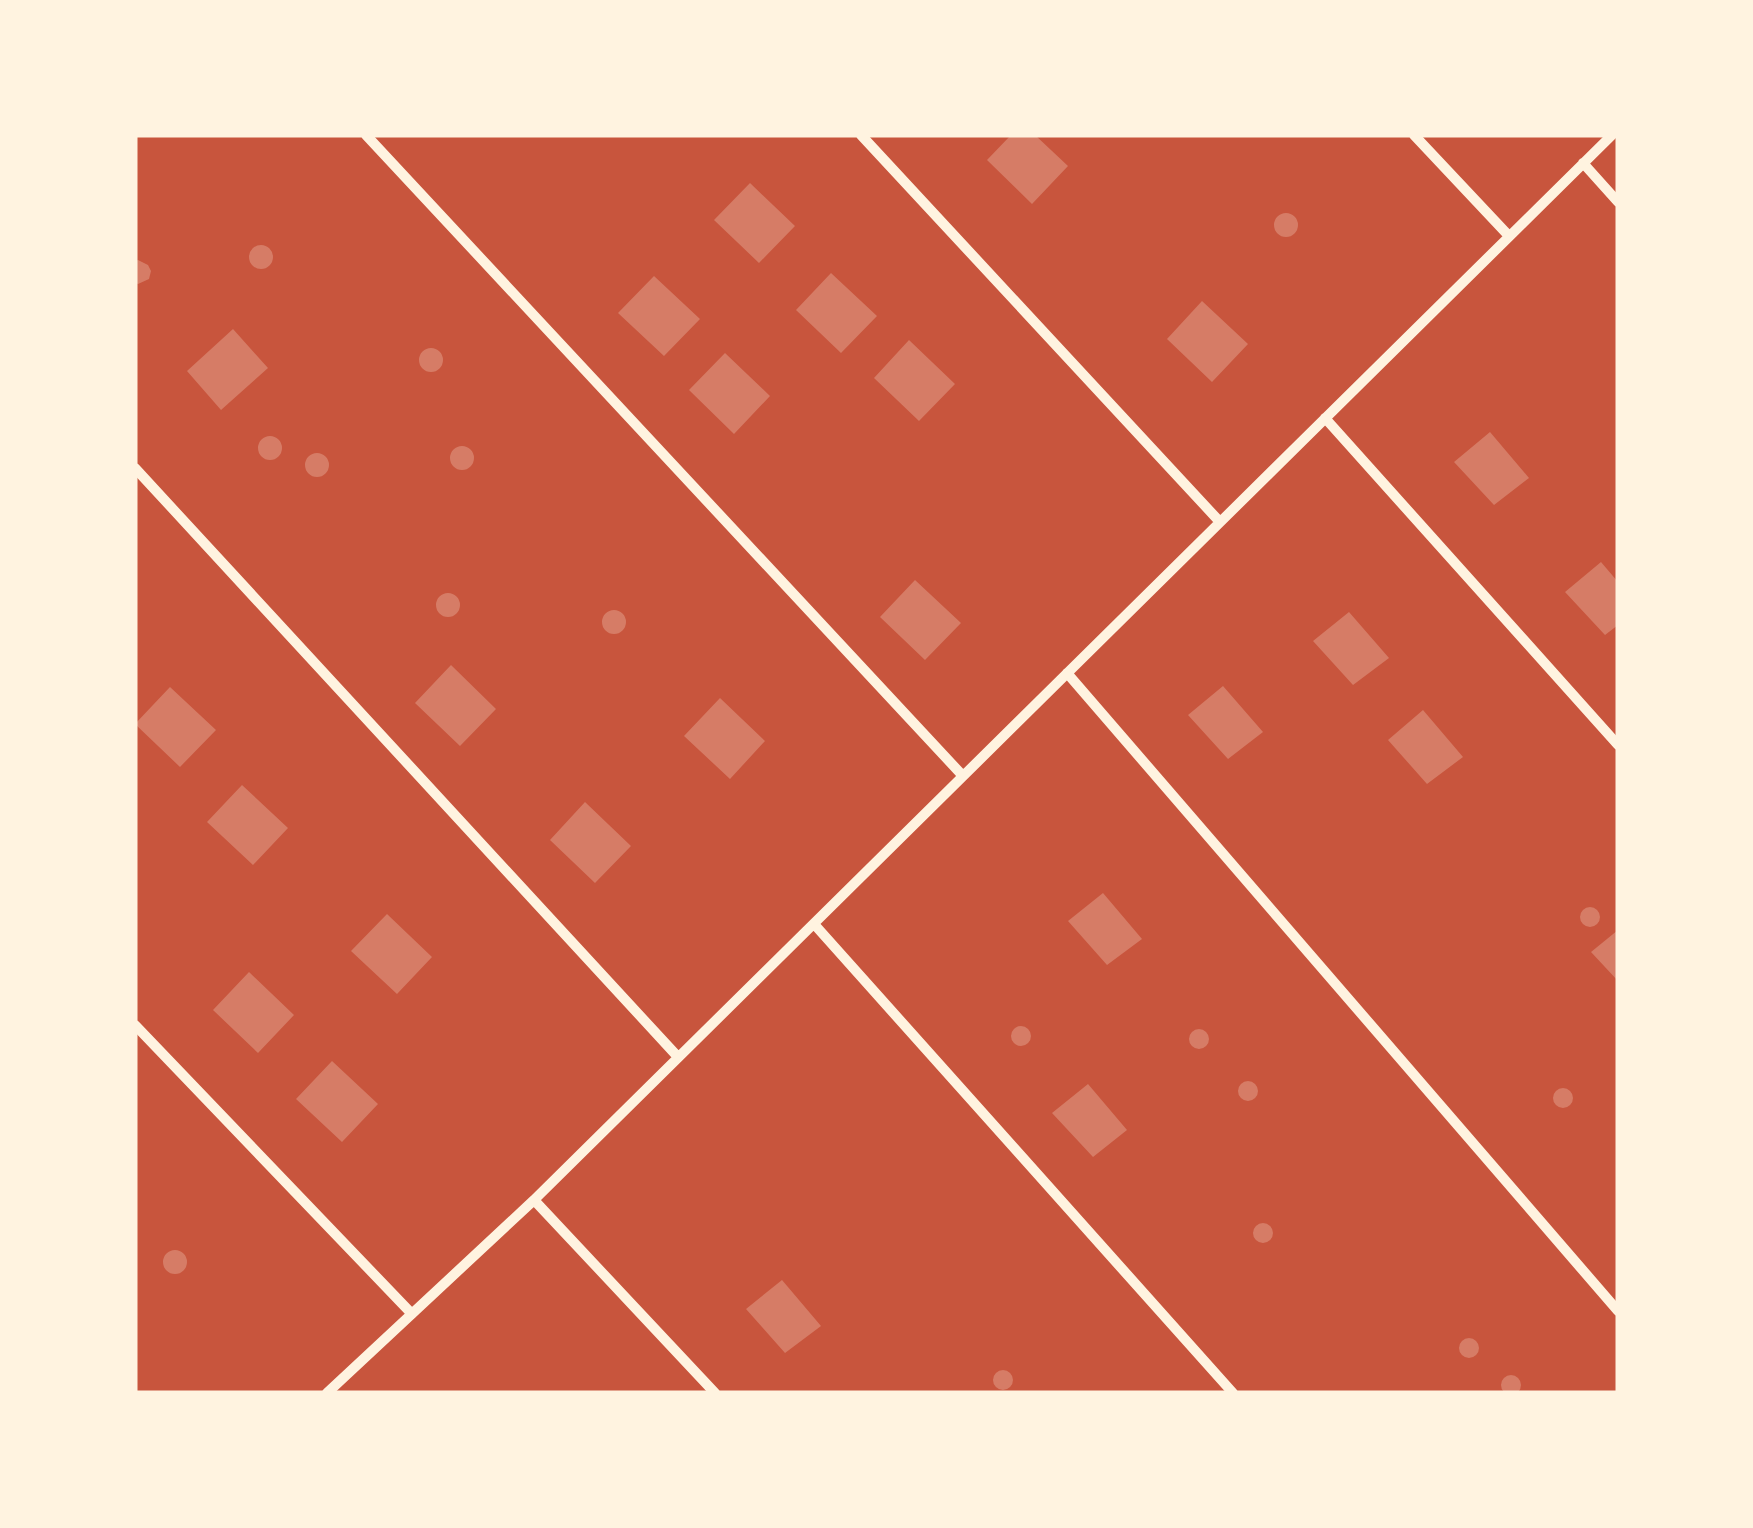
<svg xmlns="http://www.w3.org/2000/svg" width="1753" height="1528" font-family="Overpass,sans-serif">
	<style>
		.building { fill: #d67c66 }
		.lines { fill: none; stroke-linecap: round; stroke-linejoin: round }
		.minor { stroke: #fff3e0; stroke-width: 10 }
	</style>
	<rect width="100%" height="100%" fill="#c8553d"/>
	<path class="building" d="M 1011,135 L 1035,135 L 1068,166 L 1032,204 L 987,160 Z
		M 750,183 L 795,226 L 759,263 L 714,220 Z
		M1274 225a12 12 0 1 1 24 0a12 12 0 1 1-24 0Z
		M249 257a12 12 0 1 1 24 0a12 12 0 1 1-24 0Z
		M 138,260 L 148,265 L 151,271 L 149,279 L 138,284 L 135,283 L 135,261 Z
		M 831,273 L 877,316 L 841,353 L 796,310 Z
		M 654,276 L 700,319 L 664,356 L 618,313 Z
		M 1202,301 L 1248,344 L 1212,382 L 1167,339 Z
		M 233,329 L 268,368 L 221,410 L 187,371 Z
		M 909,340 L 955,384 L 919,421 L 874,378 Z
		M419 360a12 12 0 1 1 24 0a12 12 0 1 1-24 0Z
		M 725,353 L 770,396 L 734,434 L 689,390 Z
		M 1490,432 L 1529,478 L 1494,505 L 1454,462 Z
		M258 448a12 12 0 1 1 24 0a12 12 0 1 1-24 0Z
		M450 458a12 12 0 1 1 24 0a12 12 0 1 1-24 0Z
		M305 465a12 12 0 1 1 24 0a12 12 0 1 1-24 0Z
		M 1601,562 L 1618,582 L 1618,625 L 1605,635 L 1565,592 Z
		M 915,580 L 961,623 L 925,660 L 880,617 Z
		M436 605a12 12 0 1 1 24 0a12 12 0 1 1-24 0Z
		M602 622a12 12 0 1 1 24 0a12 12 0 1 1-24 0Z
		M 1349,612 L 1389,658 L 1353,685 L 1313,641 Z
		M 451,665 L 496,709 L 460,746 L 415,703 Z
		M 1223,686 L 1263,732 L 1228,759 L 1188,715 Z
		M 170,687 L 216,730 L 180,767 L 135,724 Z
		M 720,698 L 765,741 L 730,779 L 684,736 Z
		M 1423,710 L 1463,757 L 1427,784 L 1388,740 Z
		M 242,785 L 288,828 L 253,865 L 207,822 Z
		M 585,802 L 631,846 L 595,883 L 550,840 Z
		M 1103,893 L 1142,939 L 1107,965 L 1068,921 Z
		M1580 917a10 10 0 1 1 20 0a10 10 0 1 1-20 0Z
		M 387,914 L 432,957 L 397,994 L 351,951 Z
		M 1618,930 L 1618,981 L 1591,952 Z
		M 249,972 L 294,1015 L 258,1053 L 213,1010 Z
		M1011 1036a10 10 0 1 1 20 0a10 10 0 1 1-20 0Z
		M1189 1039a10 10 0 1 1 20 0a10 10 0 1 1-20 0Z
		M 332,1061 L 378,1104 L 342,1142 L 296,1099 Z
		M1238 1091a10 10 0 1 1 20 0a10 10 0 1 1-20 0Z
		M 1088,1084 L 1127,1130 L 1093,1157 L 1052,1113 Z
		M1553 1098a10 10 0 1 1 20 0a10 10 0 1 1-20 0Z
		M1253 1233a10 10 0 1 1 20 0a10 10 0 1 1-20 0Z
		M163 1262a12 12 0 1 1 24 0a12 12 0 1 1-24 0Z
		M 782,1280 L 821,1326 L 785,1353 L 746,1309 Z
		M1459 1348a10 10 0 1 1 20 0a10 10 0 1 1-20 0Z
		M993 1380a10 10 0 1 1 20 0a10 10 0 1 1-20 0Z
		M1501 1385a10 10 0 1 1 20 0a10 10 0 1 1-20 0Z"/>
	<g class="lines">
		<path class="minor" d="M 366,135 L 963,776
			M 861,135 L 1220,522
			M 1414,135 L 1509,236
			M 1583,163 L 1618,202
			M 1325,418 L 1618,745
			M 135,468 L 678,1057
			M 1067,673 L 1618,1311
			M 814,924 L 1233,1393
			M 135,1025 L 412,1314
			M 534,1200 L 715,1393
			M 327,1393 L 534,1200 L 1612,135"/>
	</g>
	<rect width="1753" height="1528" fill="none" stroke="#fff3e0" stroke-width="275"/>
</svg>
